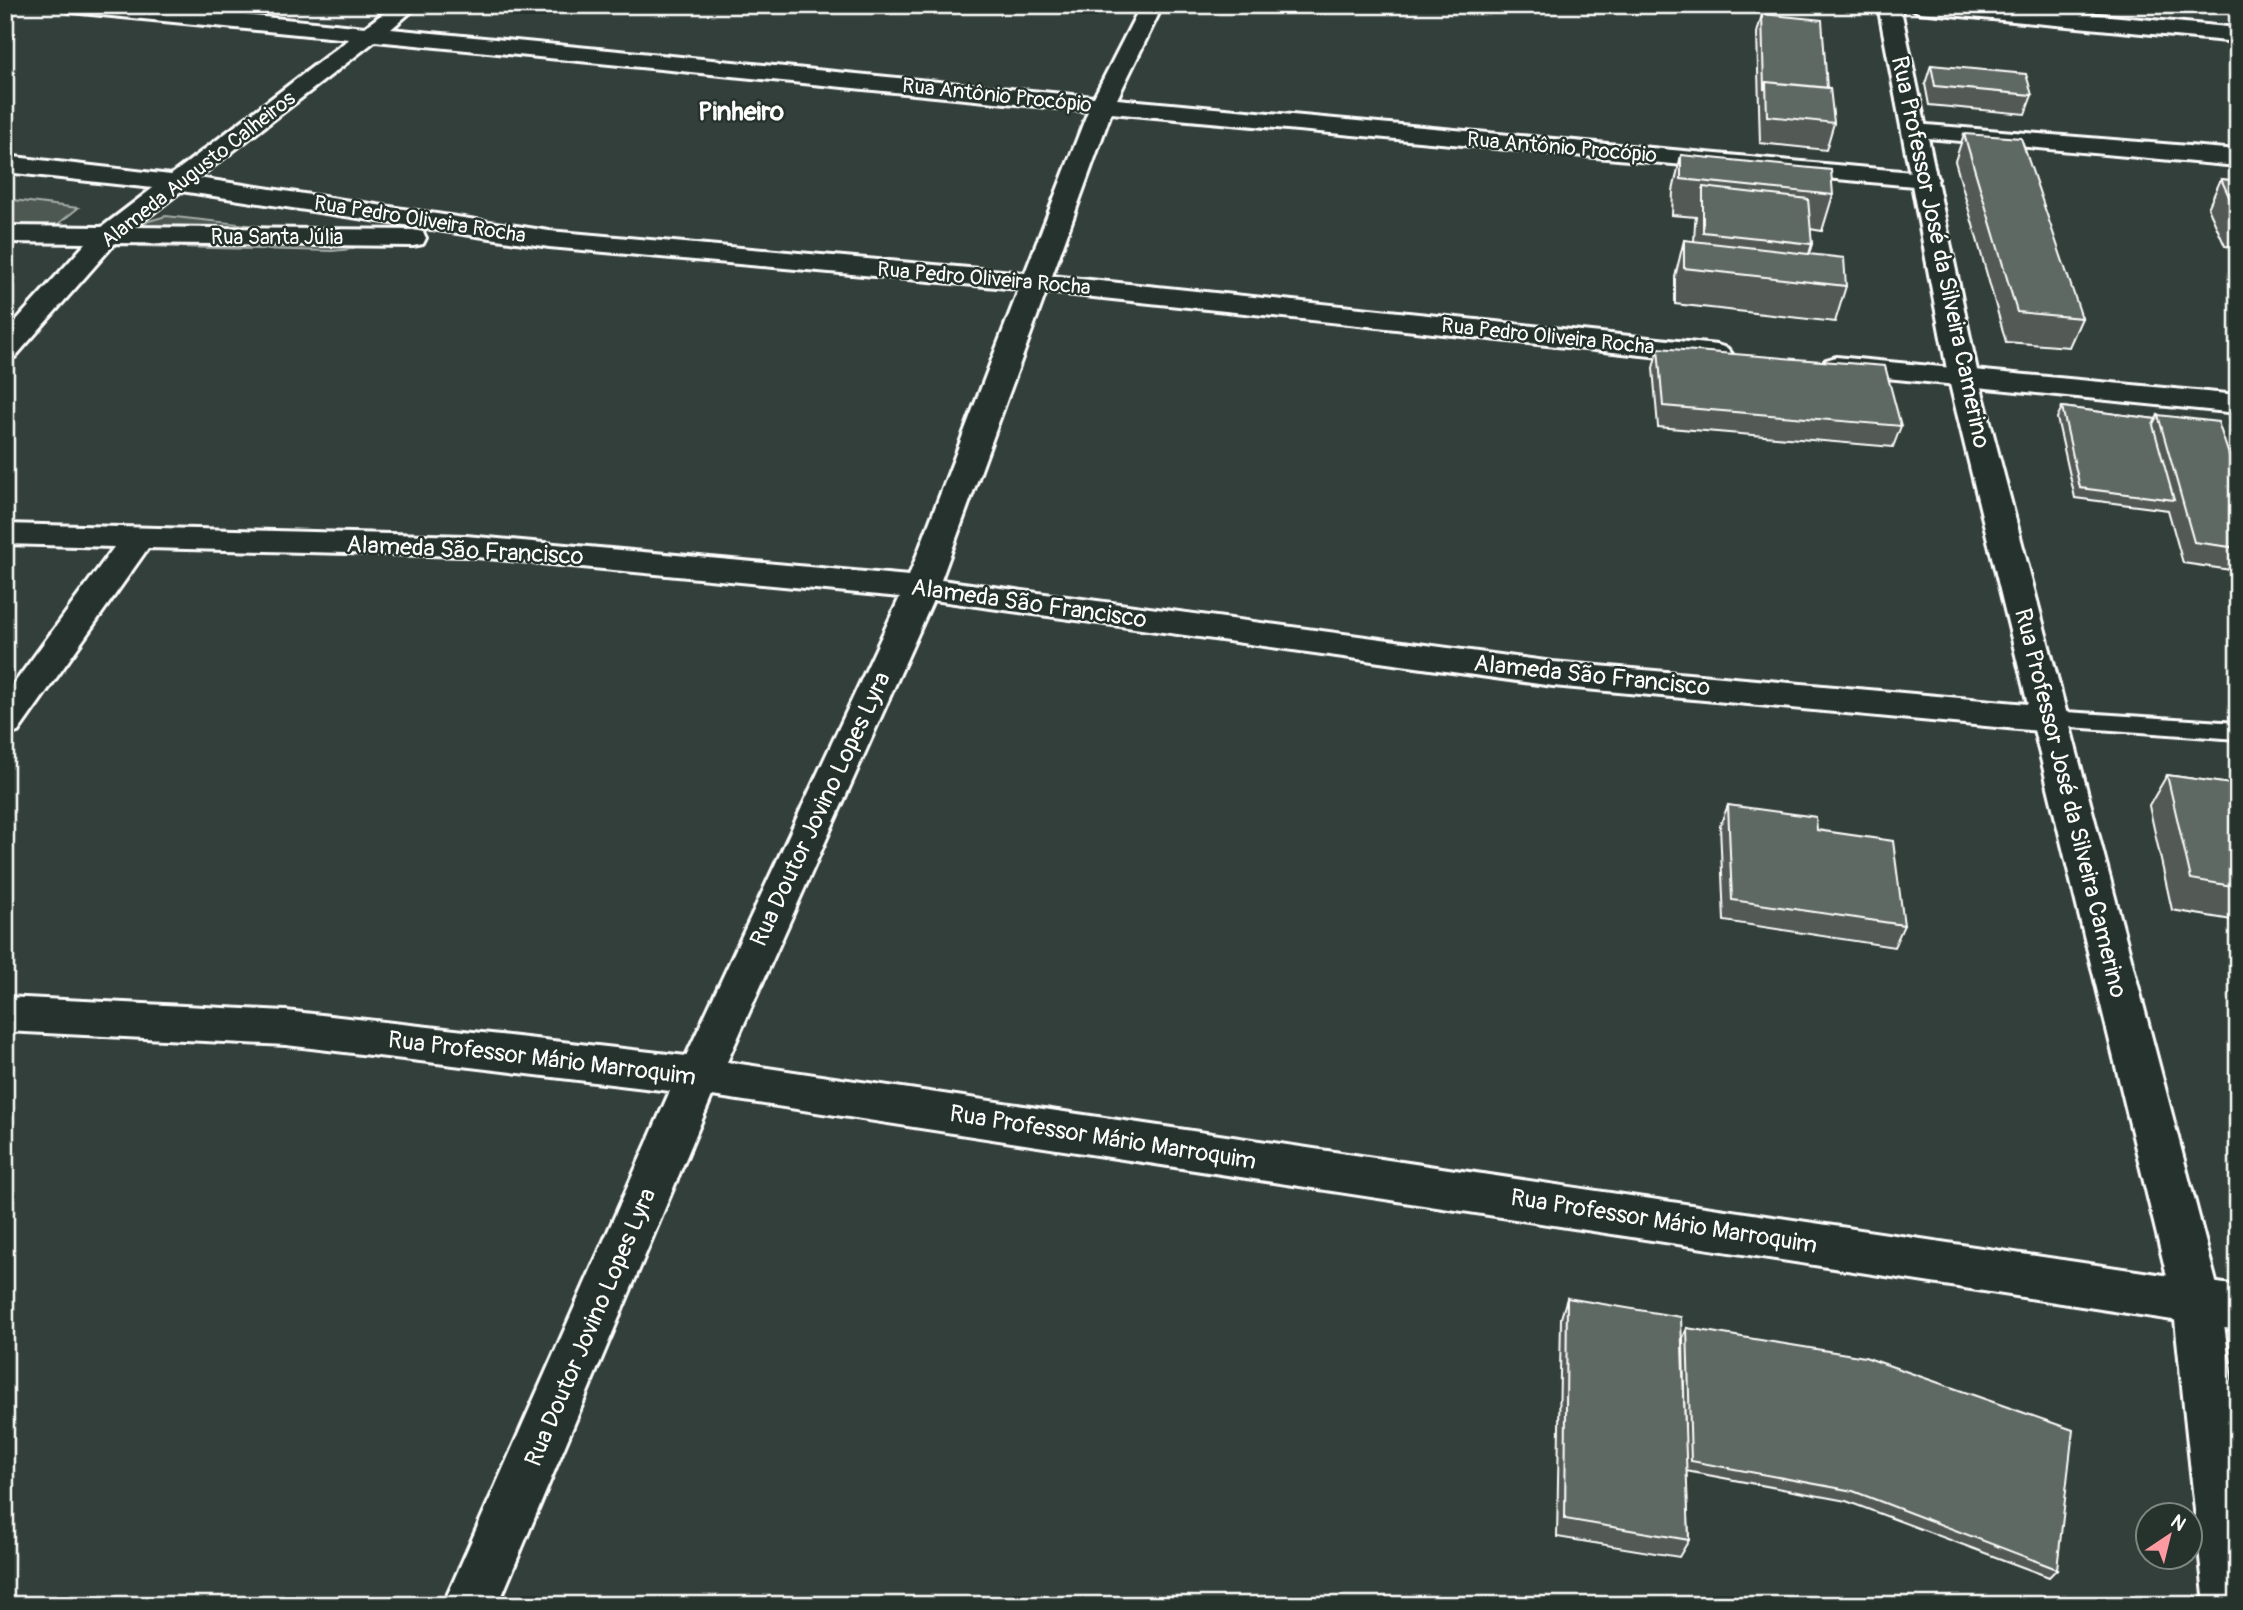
<svg xmlns="http://www.w3.org/2000/svg" width="2243" height="1610" font-family="Pangolin,sans-serif">
	<style>
		.green { fill: #4d5853; stroke: #a6aca9; stroke-width: 2 }
		.lines { fill: none; stroke-linecap: round; stroke-linejoin: round }
		.service-casing { stroke: #fff; stroke-width: 6 }
		.minor-casing { stroke: #fff; stroke-width: 6 }
		.tertiary-casing { stroke: #fff; stroke-width: 6 }
		.service { fill: #26332d; fill-rule: evenodd }
		.minor { fill: #26332d; fill-rule: evenodd }
		.tertiary { fill: #26332d; fill-rule: evenodd }
		.wall { fill: #525a56; stroke: #fff; stroke-width: 2 }
		.building { fill: #5f6964; stroke: #fff; stroke-width: 2 }
		.labels { text-anchor: middle; stroke-width: 5; stroke-linejoin: round; paint-order: stroke }
		.far-street-label { font-size: 21px; fill: #fff; stroke: #26332d }
		.street-label { font-size: 24px; fill: #fff; stroke: #26332d }
		.far-district-label { font-size: 26px; font-weight: bold; fill: #fff; stroke: #26332d }
	</style>
	<rect width="100%" height="100%" fill="#333f3a"/>
	<filter id="ink" filterUnits="userSpaceOnUse"><feTurbulence type="fractalNoise" baseFrequency=".0143" numOctaves="2"/><feDisplacementMap in="SourceGraphic" scale="14" xChannelSelector="R" yChannelSelector="G"/><feConvolveMatrix kernelMatrix="1 2 1 2 8 2 1 2 1" color-interpolation-filters="sRGB"/></filter>
	<g filter="url(#ink)">
		<path class="green" d="M 5,199 L 78,208 L 36,242 L 5,241 Z
			M 166,216 L 357,237 L 363,242 L 352,249 L 332,251 L 139,246 L 133,239 L 136,229 L 149,221 Z"/>
		<g class="lines">
			<defs>
				<path id="service" d="M 2050,711 L 2238,723 L 2238,739 L 2042,725 L 2038,719 L 2042,713 Z"/>
				<path id="minor" d="M 59,5 L 142,5 L 365,27 L 394,5 L 419,5 L 391,29 L 1094,97 L 1141,5 L 1163,5 L 1117,99 L 1934,174 L 1938,179 L 1934,184 L 1925,187 L 1111,113 L 1052,276 L 1717,345 L 1727,348 L 1732,354 L 1727,360 L 1717,363 L 1046,292 L 941,580 L 1553,662 L 2050,706 L 2063,710 L 2068,719 L 2063,728 L 2050,732 L 1553,686 L 933,600 L 727,1062 L 2238,1286 L 2238,1330 L 712,1096 L 498,1605 L 443,1605 L 670,1091 L 286,1045 L 5,1031 L 5,997 L 286,1011 L 686,1056 L 900,597 L 466,556 L 148,548 L 18,732 L 5,736 L 5,696 L 114,547 L 5,544 L 5,524 L 466,536 L 909,576 L 1019,289 L 549,247 L 181,191 L 135,227 L 413,230 L 423,232 L 426,238 L 423,244 L 413,246 L 115,243 L 15,357 L 5,360 L 5,333 L 86,243 L 5,242 L 5,226 L 102,227 L 153,188 L 5,172 L 5,156 L 171,175 L 349,39 L 70,12 ZM 375,41 L 1088,111 L 1025,273 L 549,231 L 198,178 Z
					M 1907,5 L 1992,5 L 2238,28 L 2238,42 L 1918,12 Z
					M 1914,124 L 2238,150 L 2238,166 L 1905,136 L 1902,131 L 1905,126 Z
					M 1836,357 L 2238,395 L 2238,413 L 1826,372 L 1821,366 L 1826,360 Z"/>
				<path id="tertiary" d="M 1878,5 L 1900,5 L 1979,380 L 2221,1301 L 2238,1432 L 2238,1605 L 2205,1605 L 2173,1301 L 1949,380 Z"/>
			</defs>
			<use href="#service" class="service-casing"/>
			<use href="#minor" class="minor-casing"/>
			<use href="#tertiary" class="tertiary-casing"/>
			<use href="#service" class="service"/>
			<use href="#minor" class="minor"/>
			<use href="#tertiary" class="tertiary"/>
		</g>
		<path class="wall" d="M 1762,14 L 1827,88 L 1834,123 L 1826,150 L 1760,143 L 1757,33 Z
			M 1931,65 L 2032,95 L 2025,114 L 1929,105 L 1925,84 Z
			M 1964,134 L 2082,318 L 2069,347 L 2006,342 L 1955,161 Z
			M 1681,155 L 1833,195 L 1822,231 L 1810,229 L 1812,244 L 1809,254 L 1846,286 L 1835,322 L 1675,304 L 1675,277 L 1684,240 L 1694,242 L 1695,223 L 1696,217 L 1672,215 L 1673,191 Z
			M 2221,179 L 2238,181 L 2238,247 L 2225,246 L 2208,208 Z
			M 1658,348 L 1901,426 L 1893,447 L 1658,427 L 1653,368 Z
			M 2062,407 L 2156,419 L 2158,415 L 2238,482 L 2238,571 L 2183,563 L 2168,510 L 2075,498 L 2057,418 Z
			M 2167,775 L 2238,785 L 2238,921 L 2172,910 L 2149,806 Z
			M 1728,805 L 1817,830 L 1904,925 L 1894,947 L 1724,921 L 1720,826 Z
			M 1567,1298 L 1685,1439 L 1683,1338 L 1687,1328 L 2057,1569 L 2049,1577 L 1846,1501 L 1686,1471 L 1689,1540 L 1679,1557 L 1557,1537 L 1561,1318 Z"/>
		<path class="building" d="M 1762,14 L 1822,20 L 1827,88 L 1766,82 L 1764,90 Z
			M 1931,65 L 2026,74 L 2032,95 L 1935,86 Z
			M 1766,82 L 1830,88 L 1834,123 L 1767,116 Z
			M 1964,134 L 2021,138 L 2082,318 L 2017,312 Z
			M 1681,155 L 1831,170 L 1833,195 L 1681,179 Z
			M 2221,179 L 2238,181 L 2238,216 Z
			M 1703,187 L 1808,199 L 1812,244 L 1703,232 Z
			M 1684,240 L 1844,258 L 1846,286 L 1684,268 Z
			M 1658,348 L 1885,366 L 1901,426 L 1663,406 Z
			M 2062,407 L 2156,419 L 2153,425 L 2174,500 L 2080,488 Z
			M 2158,415 L 2218,422 L 2238,482 L 2238,548 L 2194,542 Z
			M 2167,775 L 2238,785 L 2238,887 L 2191,879 Z
			M 1728,805 L 1816,817 L 1817,830 L 1893,841 L 1904,925 L 1732,900 Z
			M 1567,1298 L 1681,1317 L 1689,1540 L 1565,1519 Z
			M 1687,1328 L 1865,1357 L 2073,1430 L 2057,1569 L 1853,1491 L 1691,1461 Z"/>
	</g>
	<g class="labels">
		<g class="far-street-label">
			<text transform="translate(997 95) rotate(6)" y="7">Rua Antônio Procópio</text>
			<text transform="translate(1562 147) rotate(5)" y="7">Rua Antônio Procópio</text>
			<text transform="translate(198 169) rotate(-38)" y="7">Alameda Augusto Calheiros</text>
			<text transform="translate(420 219) rotate(9)" y="7">Rua Pedro Oliveira Rocha</text>
			<text x="277" y="244">Rua Santa Júlia</text>
			<text transform="translate(984 278) rotate(5)" y="7">Rua Pedro Oliveira Rocha</text>
			<text transform="translate(1548 336) rotate(6)" y="7">Rua Pedro Oliveira Rocha</text>
		</g>
		<g class="street-label">
			<text transform="translate(1941 252) rotate(78)" y="8">Rua Professor José da Silveira Camerino</text>
			<text transform="translate(465 550) rotate(3)" y="8">Alameda São Francisco</text>
			<text transform="translate(1029 603) rotate(8)" y="8">Alameda São Francisco</text>
			<text transform="translate(1592 675) rotate(6)" y="8">Alameda São Francisco</text>
			<text transform="translate(2071 803) rotate(76)" y="8">Rua Professor José da Silveira Camerino</text>
			<text transform="translate(820 809) rotate(-65)" y="8">Rua Doutor Jovino Lopes Lyra</text>
			<text transform="translate(542 1058) rotate(7)" y="8">Rua Professor Mário Marroquim</text>
			<text transform="translate(1103 1137) rotate(9)" y="8">Rua Professor Mário Marroquim</text>
			<text transform="translate(1664 1221) rotate(9)" y="8">Rua Professor Mário Marroquim</text>
			<text transform="translate(590 1327) rotate(-67)" y="8">Rua Doutor Jovino Lopes Lyra</text>
		</g>
		<g class="far-district-label">
			<text x="741" y="120">Pinheiro</text>
		</g>
	</g>
	<rect width="2243" height="1610" fill="none" stroke="#26332d" stroke-width="28"/>
	<rect x="14" y="14" width="2215" height="1582" fill="none" stroke="#fff" stroke-width="2.5" filter="url(#ink)"/>
	<g transform="translate(2169 1536) rotate(35)"><circle r="33" fill="#26332d" stroke="#7d8581" stroke-width="2"/>
	<path d="M0-5L12 26L0 18L-12 26Z" fill="#ff9aa2"/>
	<text y="-10" font-size="19" font-weight="bold" text-anchor="middle" fill="#ffffff">N</text>
	</g>
</svg>
